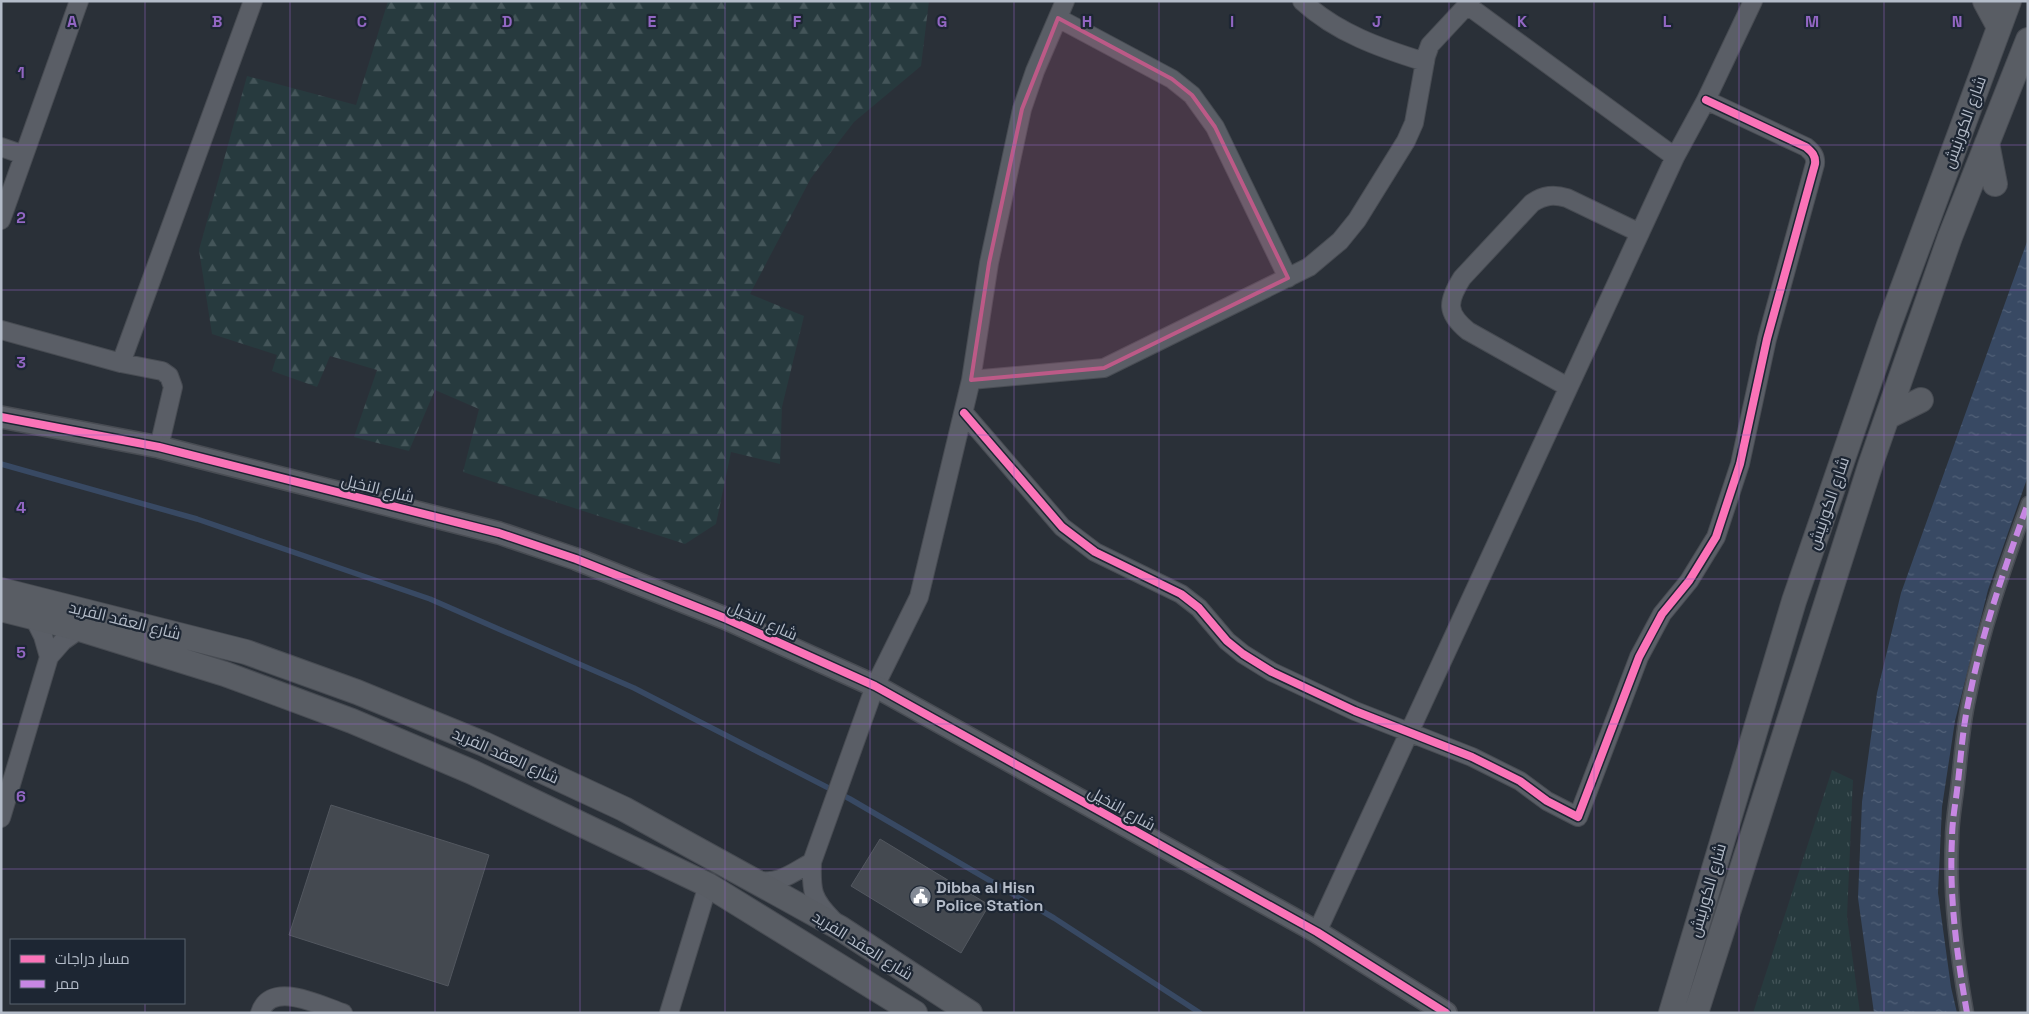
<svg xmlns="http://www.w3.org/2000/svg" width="2029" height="1014" font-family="'Space Grotesk',Cairo,sans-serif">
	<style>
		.grass { fill: url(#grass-tufts) }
		.forest { fill: url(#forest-firs) }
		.water { fill: url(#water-ripples) }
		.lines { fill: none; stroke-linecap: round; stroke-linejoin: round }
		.stream { stroke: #384963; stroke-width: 5.5 }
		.building { fill: #444950; stroke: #52575f }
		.pedestrian-casing { stroke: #484c53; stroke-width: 15 }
		.minor-casing { stroke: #484c53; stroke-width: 20 }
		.tertiary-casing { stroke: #484c53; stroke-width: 24 }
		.secondary-casing { stroke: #484c53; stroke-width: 26 }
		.pedestrian { stroke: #5a5e66; stroke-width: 12 }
		.minor { stroke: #5a5e66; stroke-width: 18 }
		.tertiary { stroke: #5a5e66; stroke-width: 21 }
		.secondary { stroke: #595d64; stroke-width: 24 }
		.quiet { stroke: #c787e3; stroke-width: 6; stroke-dasharray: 12 6; stroke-linecap: butt }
		.cycleway-casing { stroke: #1d2633; stroke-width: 11 }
		.cycleway { stroke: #fb73b8; stroke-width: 8 }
		.marked { fill: #bc5a87; fill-opacity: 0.2; stroke: #bc5a87; stroke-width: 4; stroke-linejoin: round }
		.grid { fill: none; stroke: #9266c3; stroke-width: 1; stroke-opacity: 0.55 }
		.labels { text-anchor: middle; stroke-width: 4.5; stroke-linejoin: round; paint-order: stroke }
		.street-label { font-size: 16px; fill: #b4bcc9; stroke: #1d2633 }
		.poi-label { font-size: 16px; font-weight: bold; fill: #b4bcc9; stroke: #1d2633; text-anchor: start }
		.grid-label { font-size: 16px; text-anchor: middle; font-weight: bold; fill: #9266c3; stroke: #1d2633; stroke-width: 4.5; stroke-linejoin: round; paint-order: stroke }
	</style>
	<defs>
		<pattern id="grass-tufts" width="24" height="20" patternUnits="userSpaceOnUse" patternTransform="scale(1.25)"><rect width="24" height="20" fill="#273a3e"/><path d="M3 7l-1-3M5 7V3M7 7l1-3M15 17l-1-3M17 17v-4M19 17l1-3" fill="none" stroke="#445559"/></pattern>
		<pattern id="forest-firs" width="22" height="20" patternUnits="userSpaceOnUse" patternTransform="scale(1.25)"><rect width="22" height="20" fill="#273a3e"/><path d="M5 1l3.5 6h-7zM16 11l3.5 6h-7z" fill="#445559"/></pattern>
		<pattern id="water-ripples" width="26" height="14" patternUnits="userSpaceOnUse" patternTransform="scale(1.25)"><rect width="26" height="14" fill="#384963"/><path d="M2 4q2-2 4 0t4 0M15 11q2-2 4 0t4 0" fill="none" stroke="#526178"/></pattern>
	</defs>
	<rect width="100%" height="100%" fill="#2a3038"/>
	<path class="grass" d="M 1832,770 L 1853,780 L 1847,917 L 1860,1013 L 1753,1013 Z"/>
	<path class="forest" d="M 388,1 L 929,1 L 921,66 L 854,122 L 811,178 L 750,294 L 804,316 L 782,407 L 780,464 L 731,452 L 716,524 L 685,544 L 463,472 L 479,409 L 435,390 L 409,451 L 354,437 L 377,370 L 330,356 L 317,387 L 272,371 L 277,355 L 212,334 L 199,250 L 247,76 L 356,105 Z"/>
	<path class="water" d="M 2028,239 L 2028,476 L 1988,590 L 1955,721 L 1942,807 L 1938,893 L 1951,987 L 1957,1013 L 1874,1013 L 1858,898 L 1862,802 L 1877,693 L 1901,593 Z"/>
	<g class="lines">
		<path class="stream" d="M 1,464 L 197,519 L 430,599 L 634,688 L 850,799 L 1054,918 L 1200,1013"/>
	</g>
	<path class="building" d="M 331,805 L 489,855 L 448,986 L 289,935 Z
		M 880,839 L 989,905 L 961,953 L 851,886 Z"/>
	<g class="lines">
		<defs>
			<path id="pedestrian" d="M 1967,1013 C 1957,956 1949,897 1952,839 C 1952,820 1956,801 1958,782 C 1961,755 1963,726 1969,699 C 1982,632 2005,567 2028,503"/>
			<path id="minor" d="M 1302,1 C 1337,33 1380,48 1425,62
				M 1467,5 L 1675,157
				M 1058,18 L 1172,79 L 1192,95 L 1215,127 L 1288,278
				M 1,147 L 24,155
				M 1,220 L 79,1
				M 1,330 L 121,363 L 162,371 L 169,376 L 173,387 L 159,447
				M 121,363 L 253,1
				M 971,380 L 1104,368 L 1309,267 L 1340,241 L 1357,220 L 1406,141 L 1414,123 L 1426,56 L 1430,45 L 1471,1
				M 1568,387 L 1468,331 C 1446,313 1447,302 1462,278 L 1532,203 C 1544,195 1554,194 1567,198 L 1640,233
				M 964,413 L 1062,527 L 1095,552 L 1181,594 L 1199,608 L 1227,641 L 1243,654 L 1272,672 L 1355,711 L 1472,757 L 1520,781 L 1547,801 L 1578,817 L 1639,657 L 1662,614 L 1689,581 L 1716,537 L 1740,464 L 1767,339 L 1815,164 C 1816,156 1812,152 1806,147 L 1706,100
				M 33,616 L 43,636 L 49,657
				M 1,818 L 49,657 L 63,641 L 80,629
				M 755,879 C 776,887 794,872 812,862
				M 833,920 C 812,899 811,891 812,862 L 875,686 L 919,597 L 971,380 L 989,263 L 1022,109 L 1035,71 L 1065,1
				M 1317,932 L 1675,157 L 1706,100 L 1753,1
				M 260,1013 C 271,979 321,1006 343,1013
				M 669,1013 L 708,885"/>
			<path id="tertiary" d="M 1,417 L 159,447 L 499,533 L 576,559 L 727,619 L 875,686 L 1317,932 L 1446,1013"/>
			<path id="secondary" d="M 1985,1 L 1999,27
				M 1987,143 L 1995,184
				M 1887,417 L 1921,400
				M 1,590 L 246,652 L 357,692 L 484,744 L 624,809 L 840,928 L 970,1013
				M 1,609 L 80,629 L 225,674 L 352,721 L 472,772 L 708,885 L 915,1013
				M 1671,1013 L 1794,601 L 1889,325 L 2009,1
				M 1696,1013 L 1871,463 L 1950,237 L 2028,40"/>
		</defs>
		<use href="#pedestrian" class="pedestrian-casing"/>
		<use href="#minor" class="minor-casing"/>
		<use href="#tertiary" class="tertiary-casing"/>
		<use href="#secondary" class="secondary-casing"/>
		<use href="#pedestrian" class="pedestrian"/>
		<use href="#minor" class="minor"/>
		<use href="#tertiary" class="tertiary"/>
		<use href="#secondary" class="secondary"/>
		<path class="quiet" d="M 1967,1013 C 1957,956 1949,897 1952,839 C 1952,820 1956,801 1958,782 C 1961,755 1963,726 1969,699 C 1982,632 2005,567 2028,503"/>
		<defs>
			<path id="cycleway" d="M 964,413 L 1062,527 L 1095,552 L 1181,594 L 1199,608 L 1227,641 L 1243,654 L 1272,672 L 1355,711 L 1472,757 L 1520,781 L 1547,801 L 1578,817 L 1639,657 L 1662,614 L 1689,581 L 1716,537 L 1740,464 L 1767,339 L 1815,164 C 1816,156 1812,152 1806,147 L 1706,100
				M 1,417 L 159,447 L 499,533 L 576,559 L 727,619 L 875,686 L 1317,932 L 1446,1013"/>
		</defs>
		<use href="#cycleway" class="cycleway-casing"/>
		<use href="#cycleway" class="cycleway"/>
	</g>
	<path class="marked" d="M 1058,18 L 1172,79 L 1192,95 L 1215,127 L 1288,278 L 1104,368 L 971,380 L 989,263 L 1022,109 Z"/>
	<path class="grid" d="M 145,1 L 145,940M 290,1 L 290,1013M 435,1 L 435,1013M 580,1 L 580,1013M 725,1 L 725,1013M 870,1 L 870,1013M 1014,1 L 1014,1013M 1159,1 L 1159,1013M 1304,1 L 1304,1013M 1449,1 L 1449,1013M 1594,1 L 1594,1013M 1739,1 L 1739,1013M 1884,1 L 1884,1013M 1,145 L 2028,145M 1,290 L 2028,290M 1,435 L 2028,435M 1,579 L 2028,579M 1,724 L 2028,724M 1,869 L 2028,869M 145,1003 L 145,1013"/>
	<defs>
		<symbol id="civic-disc" viewBox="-11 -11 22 22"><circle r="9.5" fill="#848b96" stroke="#1d2633"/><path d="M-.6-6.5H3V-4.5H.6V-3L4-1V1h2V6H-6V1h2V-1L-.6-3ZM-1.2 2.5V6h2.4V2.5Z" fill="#fff"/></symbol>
	</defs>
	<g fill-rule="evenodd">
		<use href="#civic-disc" x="908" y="884" width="25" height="25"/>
	</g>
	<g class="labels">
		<g class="street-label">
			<text transform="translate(1964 122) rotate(-70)" y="6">شارع الكورنيش</text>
			<text transform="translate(378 488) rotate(14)" y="6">شارع النخيل</text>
			<text transform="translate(1828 503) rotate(-71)" y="6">شارع الكورنيش</text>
			<text transform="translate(125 620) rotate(14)" y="6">شارع العقد الفريد</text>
			<text transform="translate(763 620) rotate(24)" y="6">شارع النخيل</text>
			<text transform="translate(506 755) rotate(24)" y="6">شارع العقد الفريد</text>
			<text transform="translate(1122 808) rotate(29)" y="6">شارع النخيل</text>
			<text transform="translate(1707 890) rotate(-74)" y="6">شارع الكورنيش</text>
			<text transform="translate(863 945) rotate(32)" y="6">شارع العقد الفريد</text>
		</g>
		<g class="poi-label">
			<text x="936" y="893">Dibba al Hisn<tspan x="936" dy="18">Police Station</tspan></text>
		</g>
	</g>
	<g class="grid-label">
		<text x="72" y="27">A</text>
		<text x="217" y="27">B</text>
		<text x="362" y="27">C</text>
		<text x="507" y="27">D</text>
		<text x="652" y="27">E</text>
		<text x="797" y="27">F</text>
		<text x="942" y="27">G</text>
		<text x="1087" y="27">H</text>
		<text x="1232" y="27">I</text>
		<text x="1377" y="27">J</text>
		<text x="1522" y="27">K</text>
		<text x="1667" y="27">L</text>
		<text x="1812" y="27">M</text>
		<text x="1957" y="27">N</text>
		<text x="21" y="78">1</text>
		<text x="21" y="223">2</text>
		<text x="21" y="368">3</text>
		<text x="21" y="513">4</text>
		<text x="21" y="658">5</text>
		<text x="21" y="802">6</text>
	</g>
	<rect width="2029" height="1014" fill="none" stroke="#b4bcc9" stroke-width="5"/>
	<rect x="10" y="939" width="175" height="65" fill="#1d2633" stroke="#59626f"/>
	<rect x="20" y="955" width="25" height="8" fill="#fb73b8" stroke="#59626f"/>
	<text x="55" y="964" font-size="15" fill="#b4bcc9">مسار دراجات</text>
	<rect x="20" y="980" width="25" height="8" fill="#c787e3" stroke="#59626f"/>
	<text x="55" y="989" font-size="15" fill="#b4bcc9">ممر</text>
</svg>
